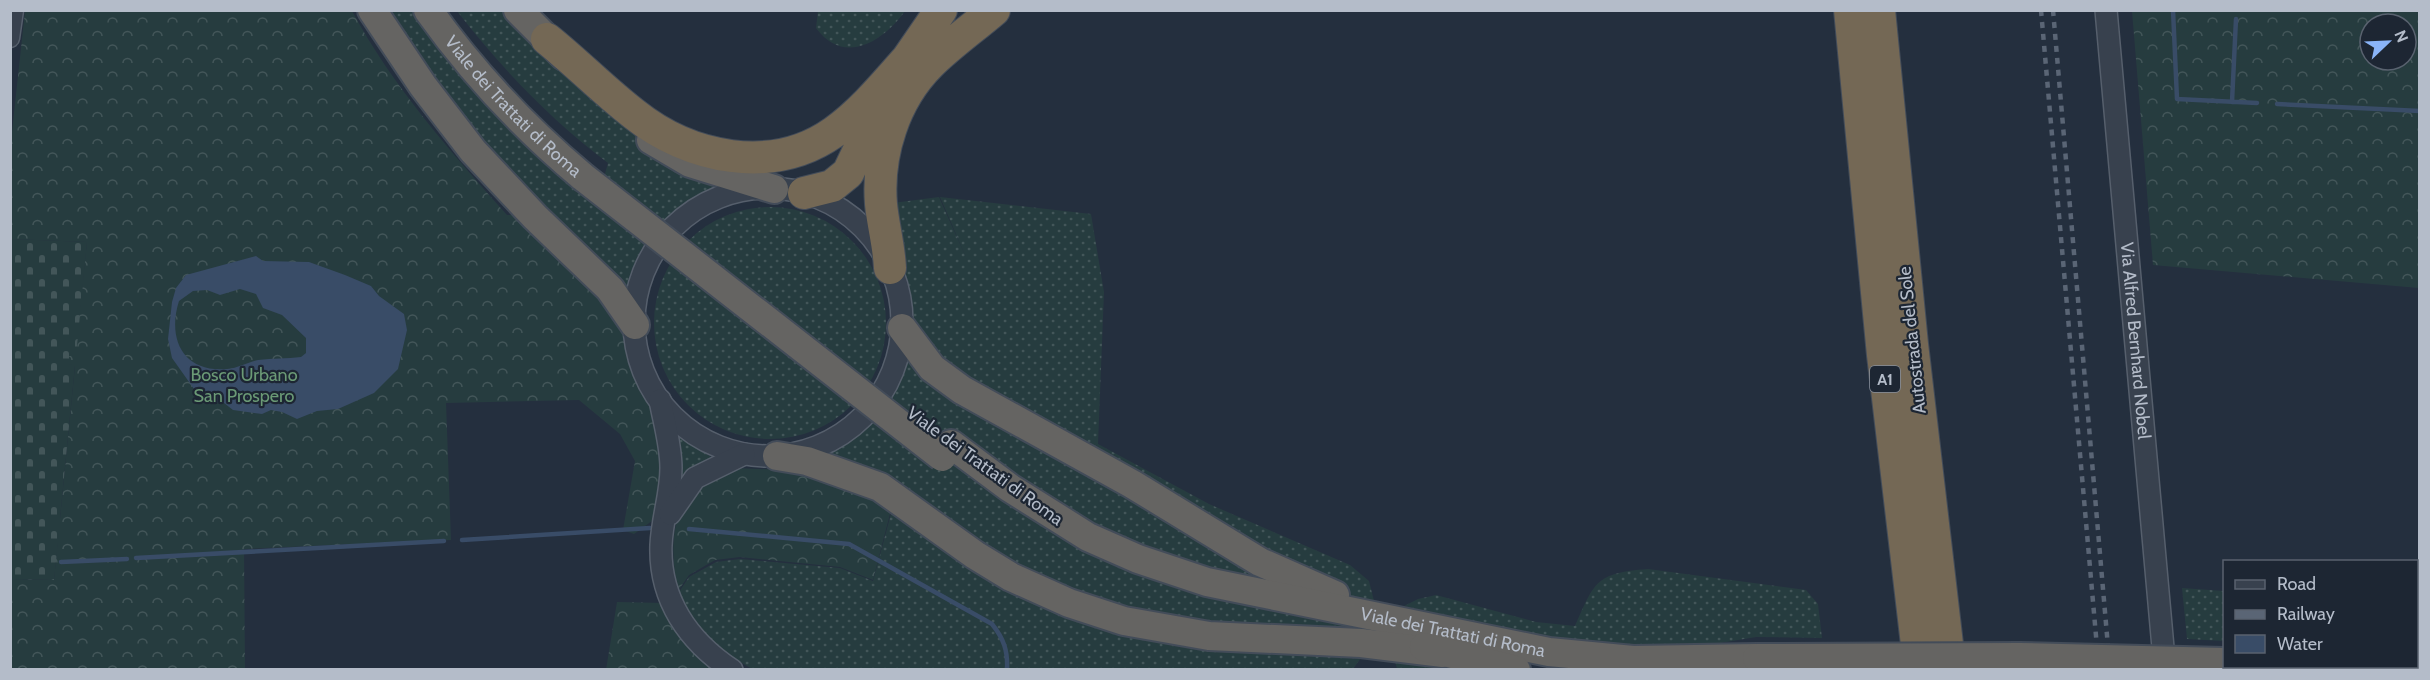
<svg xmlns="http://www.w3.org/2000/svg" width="2430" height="680" font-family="Cabin,sans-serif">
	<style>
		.grass { fill: url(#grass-dots) }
		.forest { fill: url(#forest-crowns); fill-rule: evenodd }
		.cemetery { fill: url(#cemetery-stones) }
		.water { fill: #394c67; fill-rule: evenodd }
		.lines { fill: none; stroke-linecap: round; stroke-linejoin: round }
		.stream { stroke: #394c67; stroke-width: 4.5 }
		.minor-casing { stroke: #565f6c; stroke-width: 21 }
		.tertiary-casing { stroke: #565f6c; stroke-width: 24 }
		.trunk-casing { stroke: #434c59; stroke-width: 32 }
		.motorway-casing { stroke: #434c59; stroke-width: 34 }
		.minor { stroke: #38414e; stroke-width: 18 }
		.tertiary { stroke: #38414e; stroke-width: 21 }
		.trunk { stroke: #656462; stroke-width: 28 }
		.motorway { stroke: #746855; stroke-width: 32 }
		.rail { stroke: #5a6575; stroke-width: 4.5; stroke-dasharray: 6 6; stroke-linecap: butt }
		.trunk-bridge-casing { stroke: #434c59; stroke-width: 32; stroke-linecap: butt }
		.trunk-bridge { stroke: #656462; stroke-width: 28 }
		.labels { text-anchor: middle; stroke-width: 4.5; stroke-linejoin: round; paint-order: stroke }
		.shield { fill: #1d2633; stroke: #878f9c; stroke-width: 1.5 }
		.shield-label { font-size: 16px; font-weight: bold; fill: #b4bcc9 }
		.street-label { font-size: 18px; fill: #b4bcc9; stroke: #1d2633 }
		.park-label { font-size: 18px; fill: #6b9a76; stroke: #1d2633 }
	</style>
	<defs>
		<pattern id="grass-dots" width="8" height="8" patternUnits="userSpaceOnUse" patternTransform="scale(1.5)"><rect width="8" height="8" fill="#263c3f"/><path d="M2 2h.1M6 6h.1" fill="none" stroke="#435659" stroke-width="1.8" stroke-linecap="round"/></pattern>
		<pattern id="forest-crowns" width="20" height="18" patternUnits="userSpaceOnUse" patternTransform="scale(1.5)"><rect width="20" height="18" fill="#263c3f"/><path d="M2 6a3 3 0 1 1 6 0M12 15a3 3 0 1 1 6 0" fill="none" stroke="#435659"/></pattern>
		<pattern id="cemetery-stones" width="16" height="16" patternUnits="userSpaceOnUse" patternTransform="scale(1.5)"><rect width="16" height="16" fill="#263c3f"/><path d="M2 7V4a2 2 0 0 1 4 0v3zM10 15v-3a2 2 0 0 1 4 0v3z" fill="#435659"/></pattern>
	</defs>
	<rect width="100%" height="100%" fill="#242f3e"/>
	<path class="grass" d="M 387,11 L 419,11 L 603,181 L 608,163 C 550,119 501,68 457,11 L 510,11 L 617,121 L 675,163 L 724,182 C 675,203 638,236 626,290 L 511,175 L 456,109 Z
		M 818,11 L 818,10 L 905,11 C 883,42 844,66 816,28 Z
		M 939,197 L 968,262 L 940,197 L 1091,214 L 1104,292 L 1098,444 L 1209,504 L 1350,565 L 1369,581 L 1375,605 L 1366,651 L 1353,669 L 1008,670 L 1008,653 L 1006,669 L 754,670 L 712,646 L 689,616 L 679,592 L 689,577 L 716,562 L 740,559 L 840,568 L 873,581 L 893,506 L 808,455 C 869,429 912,382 906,312 C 905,296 899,282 895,267 C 889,247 888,225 885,204 Z
		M654 323a116 116 0 1 1 232 0a116 116 0 1 1-232 0Z
		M 673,432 L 714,459 L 678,490 Z
		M 1648,569 L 1806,590 L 1818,604 L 1822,638 L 1756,637 L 1684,649 L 1649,648 L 1567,642 L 1404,606 L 1418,599 L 1436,595 L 1536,622 L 1575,626 C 1595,582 1595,573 1648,569 Z
		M 2182,588 L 2224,591 L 2224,641 L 2187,639 Z
		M 2417,608 L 2419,608 L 2419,669 L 2271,670 L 2271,667 L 2416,666 Z
		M 1394,656 L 1461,669 L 1397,669 Z"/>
	<path class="forest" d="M 25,11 L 352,11 C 393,87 450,151 507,215 L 520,215 L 588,278 L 624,332 L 631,367 L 653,406 L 666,450 L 656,518 L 634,534 L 623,530 L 635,461 L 620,434 L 579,400 L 446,403 L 451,540 L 244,549 L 245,669 L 11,669 L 11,579 L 54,580 L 75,366 L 69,364 L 69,356 L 75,356 L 87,242 L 11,239 L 11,141 Z
		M 2132,11 L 2419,11 L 2419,288 L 2153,265 ZM 2370,24 L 2406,24 L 2406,60 L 2370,60 Z
		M 735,468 L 809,471 L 892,506 L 873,580 L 840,567 L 740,557 L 715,560 L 689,575 L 678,591 C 671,558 669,517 693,491 C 702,480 722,474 735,468 Z
		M 617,602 L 664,603 L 715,670 L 606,670 Z"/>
	<path class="cemetery" d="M 11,239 L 87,242 L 76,356 L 69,356 L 69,364 L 75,365 L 60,518 L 62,519 L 61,533 L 59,533 L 54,580 L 11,579 Z"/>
	<path class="water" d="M 256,256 L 263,261 L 309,262 L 345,275 L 371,286 L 379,296 L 404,314 L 407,330 L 398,369 L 374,393 L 338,409 L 317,411 L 297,419 L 282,412 L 271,410 L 262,414 L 233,410 L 224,403 L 213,402 L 194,389 L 172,358 L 168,339 L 172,302 L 176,288 L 186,275 ZM 240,289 L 256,294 L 263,308 L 282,315 L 306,338 L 306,353 L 301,357 C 287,359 272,358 258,360 C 248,362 238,368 227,369 C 183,373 167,339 179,301 L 193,291 L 207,290 L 220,295 Z"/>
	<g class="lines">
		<path class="stream" d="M 2173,10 L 2177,99 L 2257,103
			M 2232,102 L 2236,19
			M 2277,104 L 2420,111
			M 689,529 L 849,544 L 992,624 C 1004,639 1008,651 1007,670
			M 462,540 L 650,528
			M 136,558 L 444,541
			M 61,562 L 127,559"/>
		<defs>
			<path id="minor" d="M 10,38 L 14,10"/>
			<g id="tertiary">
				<path id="s1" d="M 2106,10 L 2165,670"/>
				<circle cx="768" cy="322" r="134"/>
				<path d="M 660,400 C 664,422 671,445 671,468 C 671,494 662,519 661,545 C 659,599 688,641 732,670"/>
				<path d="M 670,514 L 695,478 L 744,454"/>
			</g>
			<g id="trunk">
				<path d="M 372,10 L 423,86 L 473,151 L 535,217 L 610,289 L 635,325"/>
				<path id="s2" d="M 428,10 C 473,73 523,127 583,177"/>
				<path d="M 518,10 L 564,56"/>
				<path d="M 651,140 L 690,163 L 774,189"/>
				<path d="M 902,328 L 932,368 L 962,390 L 1132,484 L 1260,562 L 1335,595"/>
				<path id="s3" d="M 951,444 L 1010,488 L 1088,537 L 1138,559 L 1207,582 L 1549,652 L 1633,660 L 1757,658"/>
				<path d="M 777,456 L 807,461 L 880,487 L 975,555 L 1011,577 L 1069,603 L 1124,621 L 1209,636 L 1361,643 L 1443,653"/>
				<path d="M 2416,641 L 2420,641"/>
				<path d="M 1424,647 L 1516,670"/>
				<path d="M 2303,666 L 2329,670"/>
			</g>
			<path id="motorway" d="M 1850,10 L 1883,355 L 1920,670
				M 1879,10 L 1912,344 L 1950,670
				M 547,39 C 577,63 604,91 634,114 C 689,158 772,176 834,132 C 862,112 885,84 908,58
				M 804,193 L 832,186 L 848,173 L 877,112 L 908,58 L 941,10
				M 890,268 C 889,246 883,225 881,204 C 877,154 894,100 930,64 C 949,45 973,28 994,10"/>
		</defs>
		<use href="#minor" class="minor-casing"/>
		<use href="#tertiary" class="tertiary-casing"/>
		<use href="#trunk" class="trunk-casing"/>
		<use href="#motorway" class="motorway-casing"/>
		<use href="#minor" class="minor"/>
		<use href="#tertiary" class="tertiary"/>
		<use href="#trunk" class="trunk"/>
		<use href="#motorway" class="motorway"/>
		<path class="rail" d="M 2041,10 L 2099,670
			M 2053,10 L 2110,670"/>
		<defs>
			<path id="trunk-bridge" d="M 583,177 L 942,457
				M 1757,658 L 2020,657 L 2224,662"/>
		</defs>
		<use href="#trunk-bridge" class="trunk-bridge-casing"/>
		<use href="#trunk-bridge" class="trunk-bridge"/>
	</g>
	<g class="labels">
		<rect class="shield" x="1870" y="366" width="30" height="26" rx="4.5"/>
		<g class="shield-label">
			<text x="1885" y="385">A1</text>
		</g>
		<g class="street-label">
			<text dy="6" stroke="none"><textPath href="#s2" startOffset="129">Viale dei Trattati di Roma</textPath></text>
			<text transform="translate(1912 340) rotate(-96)" y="6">Autostrada del Sole</text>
			<text dy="6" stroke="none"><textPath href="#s1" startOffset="332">Via Alfred Bernhard Nobel</textPath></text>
			<text transform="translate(985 466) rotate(36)" y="6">Viale dei Trattati di Roma</text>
			<text dy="6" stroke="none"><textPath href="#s3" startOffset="544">Viale dei Trattati di Roma</textPath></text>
		</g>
		<g class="park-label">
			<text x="244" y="381">Bosco Urbano<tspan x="244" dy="21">San Prospero</tspan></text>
		</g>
	</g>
	<rect width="2430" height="680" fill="none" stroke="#b4bcc9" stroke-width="24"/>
	<rect x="2223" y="560" width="195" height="108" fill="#1d2633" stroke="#59626f" stroke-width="1.5"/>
	<rect x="2235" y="580" width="30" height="9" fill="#38414e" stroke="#59626f" stroke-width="1.5"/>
	<text x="2277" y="590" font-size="18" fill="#b4bcc9">Road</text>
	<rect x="2235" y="610" width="30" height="9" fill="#5a6575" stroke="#59626f" stroke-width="1.5"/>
	<text x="2277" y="620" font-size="18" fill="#b4bcc9">Railway</text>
	<rect x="2235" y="635" width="30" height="18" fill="#394c67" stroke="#59626f" stroke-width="1.5"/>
	<text x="2277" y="650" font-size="18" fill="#b4bcc9">Water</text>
	<g transform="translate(2388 42) rotate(67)"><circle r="28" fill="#1d2633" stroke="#59626f" stroke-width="1.5"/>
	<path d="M0-4.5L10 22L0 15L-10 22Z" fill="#8ab4f8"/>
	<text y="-9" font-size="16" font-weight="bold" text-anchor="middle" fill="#b4bcc9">N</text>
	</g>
</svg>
